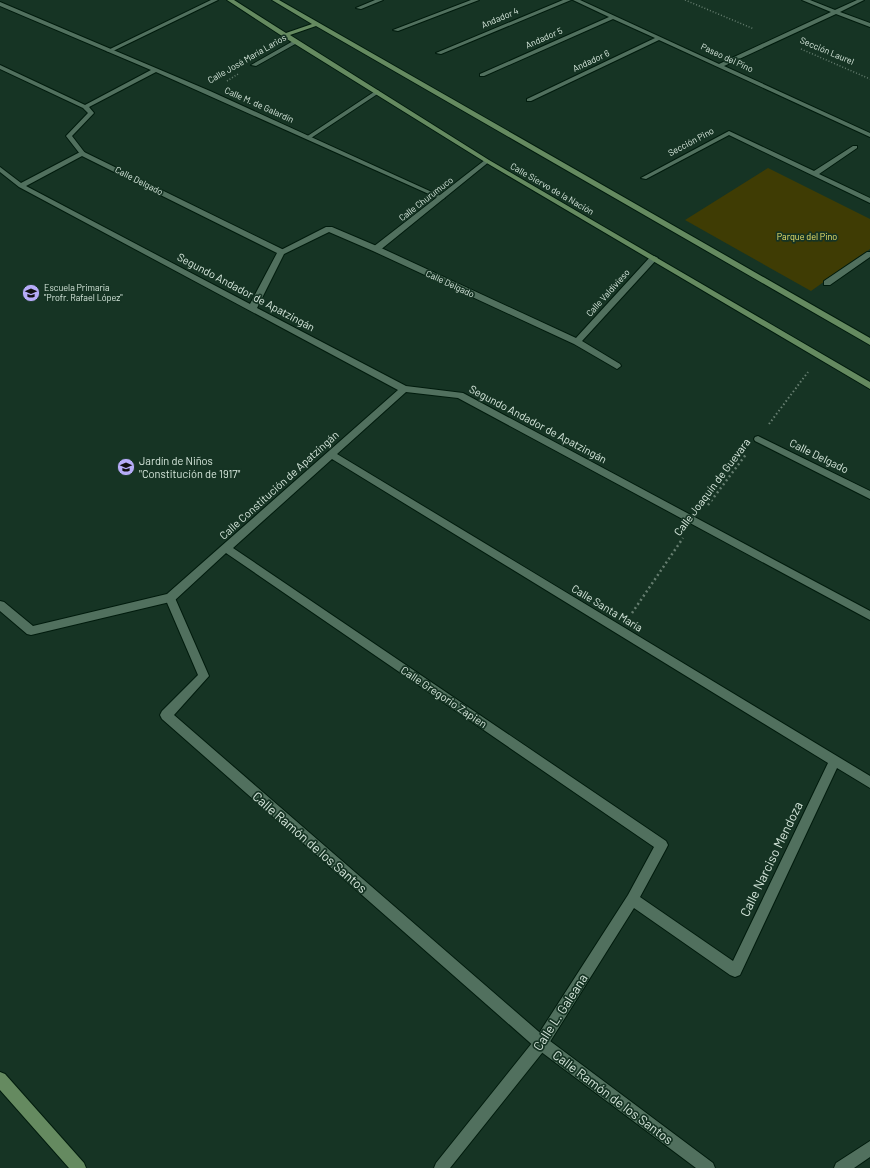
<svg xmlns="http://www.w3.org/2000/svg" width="870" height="1168" font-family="Barlow,sans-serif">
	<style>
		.green { fill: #3f3c04 }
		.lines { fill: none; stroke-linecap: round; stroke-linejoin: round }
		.lane-casing { stroke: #001b0d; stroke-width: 2 }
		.street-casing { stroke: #001b0d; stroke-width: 2 }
		.secondary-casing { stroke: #001b0d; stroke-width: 2 }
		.path-far2 { stroke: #667e70; stroke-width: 1.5; stroke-dasharray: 1 2; stroke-linecap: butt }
		.path-far1 { stroke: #667e70; stroke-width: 2; stroke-dasharray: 1.5 2.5; stroke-linecap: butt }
		.path { stroke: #667e70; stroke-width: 2.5; stroke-dasharray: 2 3; stroke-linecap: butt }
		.lane { fill: #51705e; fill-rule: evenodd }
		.street { fill: #51705e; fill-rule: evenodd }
		.secondary { fill: #658a60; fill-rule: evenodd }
		.labels { text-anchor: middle; stroke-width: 3.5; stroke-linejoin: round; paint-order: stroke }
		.far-street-label { font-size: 9px; fill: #d6e7dc; stroke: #163424 }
		.far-park-label { font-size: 9px; fill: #ebe36d; stroke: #163424 }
		.far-poi-label { font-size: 9px; fill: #d6e7dc; stroke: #163424; text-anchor: start }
		.street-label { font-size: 11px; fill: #d6e7dc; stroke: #163424 }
		.poi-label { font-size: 11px; fill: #d6e7dc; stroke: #163424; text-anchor: start }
		.near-street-label { font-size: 13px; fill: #d6e7dc; stroke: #163424 }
	</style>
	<rect width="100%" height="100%" fill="#163424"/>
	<path class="green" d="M 768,168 L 870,219 L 870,249 L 811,291 L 685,220 Z"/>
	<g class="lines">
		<defs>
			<path id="lane" d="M 0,2 L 210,91 L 445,198 L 440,199 L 156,72 L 89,107 L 94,113 L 72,136 L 85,153 L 80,154 L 66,136 L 88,113 L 83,108 L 0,69 L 0,65 L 85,105 L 151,70 L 0,6 Z
				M 326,227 L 332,227 L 379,247 L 576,338 L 651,256 L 654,256 L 658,258 L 582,341 L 620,364 L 621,366 L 617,369 L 574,344 L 373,251 L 329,232 L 284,254 L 281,254 L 277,252 Z
				M 170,594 L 174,595 L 175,598 L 209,676 L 174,715 L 546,1038 L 713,1163 L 715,1168 L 696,1168 L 536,1048 L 162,719 L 160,715 L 162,711 L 198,675 L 165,598 L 166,595 Z"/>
			<path id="street" d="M 211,0 L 218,0 L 111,52 L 106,51 Z
				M 375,0 L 383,0 L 361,9 L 356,8 Z
				M 471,0 L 479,0 L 398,31 L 393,30 Z
				M 563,0 L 571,0 L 441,54 L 436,53 Z
				M 573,0 L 580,0 L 719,64 L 831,12 L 802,0 L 810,0 L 835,10 L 857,0 L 864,0 L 840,12 L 870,23 L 870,27 L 836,14 L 724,66 L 870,133 L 870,137 L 659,40 L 531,101 L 527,101 L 527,99 L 655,38 L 613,19 L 484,76 L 480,76 L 480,74 L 609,17 Z
				M 295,40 L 298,42 L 297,43 L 256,66 L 251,65 Z
				M 377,90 L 379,91 L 379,93 L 311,138 L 306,137 Z
				M 729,131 L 814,171 L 853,146 L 857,146 L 857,148 L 819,174 L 870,198 L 870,203 L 729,135 L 646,179 L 641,178 Z
				M 82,151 L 284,250 L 285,252 L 257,308 L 406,386 L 463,393 L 870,611 L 870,620 L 458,398 L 406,392 L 337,454 L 870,776 L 870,788 L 837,768 L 740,975 L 735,977 L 730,975 L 634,908 L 546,1048 L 450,1168 L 434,1168 L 436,1163 L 536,1038 L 628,895 L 654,847 L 226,553 L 174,601 L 170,602 L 31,635 L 27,634 L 0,611 L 0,601 L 4,602 L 33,626 L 167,594 L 398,390 L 19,187 L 0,172 L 0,167 L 21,183 ZM 82,156 L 277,253 L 250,304 L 26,186 ZM 332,459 L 828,763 L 733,961 L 640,897 L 666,849 L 668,845 L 666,841 L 233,548 Z
				M 485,160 L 490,161 L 379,251 L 373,251 L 373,247 Z
				M 867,252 L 870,252 L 870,257 L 830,285 L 824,285 L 824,281 Z
				M 758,436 L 870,491 L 870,499 L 755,441 L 754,439 L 755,437 Z
				M 870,1141 L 870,1157 L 854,1168 L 834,1168 L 836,1163 Z"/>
			<path id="secondary" d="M 227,0 L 234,0 L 286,33 L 312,24 L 272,0 L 279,0 L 870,338 L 870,345 L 316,26 L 290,35 L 489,160 L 870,382 L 870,389 L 485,162 L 282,36 Z
				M 0,1072 L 5,1074 L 84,1163 L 86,1168 L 69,1168 L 0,1090 Z"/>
		</defs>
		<use href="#lane" class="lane-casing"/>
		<use href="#street" class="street-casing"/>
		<use href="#secondary" class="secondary-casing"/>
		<path class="path-far2" d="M 685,0 L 754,29
			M 801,49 L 870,79
			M 227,81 L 238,74"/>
		<path class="path-far1" d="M 769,424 L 808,372"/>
		<path class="path" d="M 708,505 L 747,453
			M 632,613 L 683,538"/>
		<use href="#lane" class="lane"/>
		<use href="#street" class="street"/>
		<use href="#secondary" class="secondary"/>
	</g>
	<defs>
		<symbol id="school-disc" viewBox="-11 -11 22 22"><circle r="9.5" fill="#b6acf8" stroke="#163424"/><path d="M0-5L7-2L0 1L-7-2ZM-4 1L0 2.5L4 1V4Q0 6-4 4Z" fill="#111"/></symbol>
	</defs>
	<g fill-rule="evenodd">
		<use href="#school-disc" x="21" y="283" width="20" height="20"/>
		<use href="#school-disc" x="116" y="457" width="20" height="20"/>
	</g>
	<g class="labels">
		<g class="far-street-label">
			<text transform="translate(500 18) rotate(-23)" y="3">Andador 4</text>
			<text transform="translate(544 38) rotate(-24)" y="3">Andador 5</text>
			<text transform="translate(827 51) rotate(23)" y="3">Sección Laurel</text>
			<text transform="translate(727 58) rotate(25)" y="3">Paseo del Pino</text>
			<text transform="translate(247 59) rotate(-30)" y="3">Calle José María Larios</text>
			<text transform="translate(591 61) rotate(-25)" y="3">Andador 6</text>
			<text transform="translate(259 105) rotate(24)" y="3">Calle M. de Galardín</text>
			<text transform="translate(691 142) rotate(-28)" y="3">Sección Pino</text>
			<text transform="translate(139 181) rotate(27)" y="3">Calle Delgado</text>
			<text transform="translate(552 189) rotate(30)" y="3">Calle Siervo de la Nación</text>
			<text transform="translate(426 199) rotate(-38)" y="3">Calle Churumuco</text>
			<text transform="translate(450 284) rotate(25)" y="3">Calle Delgado</text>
			<text transform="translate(608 293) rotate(-48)" y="3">Calle Valdivieso</text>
		</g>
		<g class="far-park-label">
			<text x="807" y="240">Parque del Pino</text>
		</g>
		<g class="far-poi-label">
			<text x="44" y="291">Escuela Primaria<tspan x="44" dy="10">"Profr. Rafael López"</tspan></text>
		</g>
		<g class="street-label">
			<text transform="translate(246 292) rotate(28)" y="4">Segundo Andador de Apatzingán</text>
			<text transform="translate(538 424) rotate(28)" y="4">Segundo Andador de Apatzingán</text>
			<text transform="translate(819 456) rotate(26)" y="4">Calle Delgado</text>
			<text transform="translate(279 485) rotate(-42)" y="4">Calle Constitución de Apatzingán</text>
			<text transform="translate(712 487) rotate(-53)" y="4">Calle Joaquín de Guevara</text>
			<text transform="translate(607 608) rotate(31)" y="4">Calle Santa María</text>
			<text transform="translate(444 697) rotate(34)" y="4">Calle Gregorio Zapien</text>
		</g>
		<g class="poi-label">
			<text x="139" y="465">Jardín de Niños<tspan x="139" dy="13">"Constitución de 1917"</tspan></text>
		</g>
		<g class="near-street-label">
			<text transform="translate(310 842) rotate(41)" y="5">Calle Ramón de los Santos</text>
			<text transform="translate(771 859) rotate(-64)" y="5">Calle Narciso Mendoza</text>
			<text transform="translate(560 1012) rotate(-57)" y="5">Calle L. Galeana</text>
			<text transform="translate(613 1097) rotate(37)" y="5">Calle Ramón de los Santos</text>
		</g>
	</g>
</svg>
